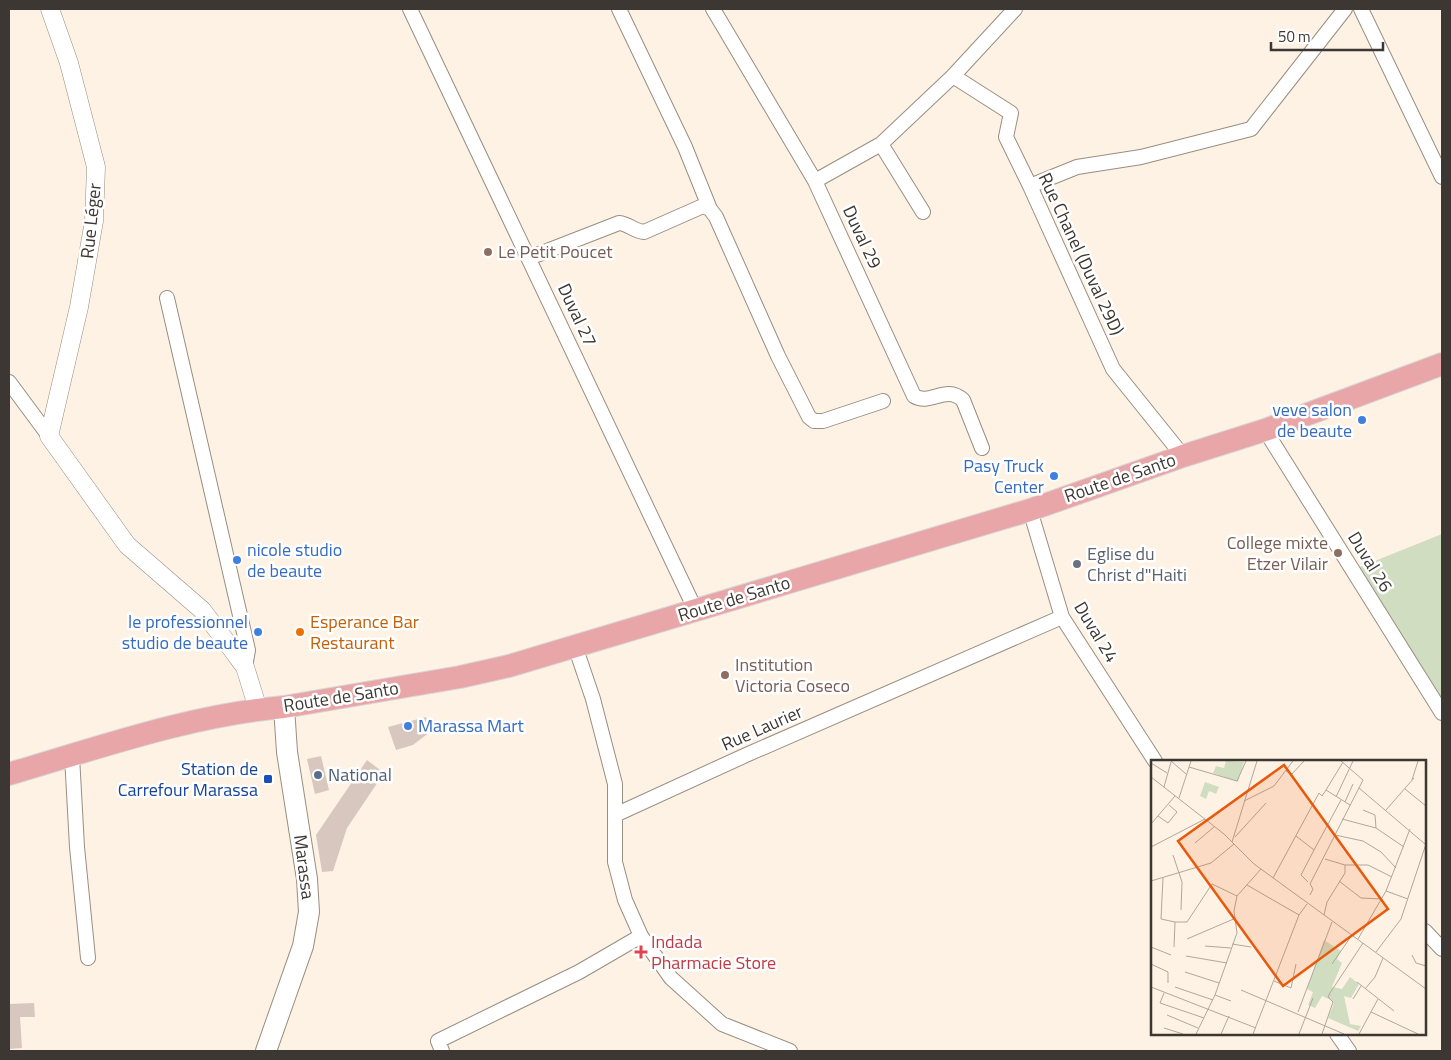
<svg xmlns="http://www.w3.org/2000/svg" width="1451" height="1060" font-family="'Titillium Web',sans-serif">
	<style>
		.green { fill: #d1ddc1 }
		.building { fill: #d8c7be }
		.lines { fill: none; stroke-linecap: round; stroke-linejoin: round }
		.minor-casing { stroke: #988e81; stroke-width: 16 }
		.tertiary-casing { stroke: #988e81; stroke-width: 19 }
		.secondary-casing { stroke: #988e81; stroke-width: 22 }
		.primary-casing { stroke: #d8d7d6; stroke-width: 24 }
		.minor { stroke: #fff; stroke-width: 14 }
		.tertiary { stroke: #fff; stroke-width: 18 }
		.secondary { stroke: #fff; stroke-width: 20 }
		.primary { stroke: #e9a6a9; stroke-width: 22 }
		.education-dot { fill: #8d6e63; stroke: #fff; stroke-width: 2 }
		.shop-dot { fill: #3f7fe0; stroke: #fff; stroke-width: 2 }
		.worship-dot { fill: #6b7280; stroke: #fff; stroke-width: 2 }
		.food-dot { fill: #e8710a; stroke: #fff; stroke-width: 2 }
		.service-dot { fill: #5c6f8a; stroke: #fff; stroke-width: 2 }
		.transit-dot { fill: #1a4fb4; stroke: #fff; stroke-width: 2 }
		.health-dot { fill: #e0444e; stroke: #fff; stroke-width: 2 }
		.labels { text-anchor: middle; stroke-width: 5; stroke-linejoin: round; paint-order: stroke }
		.street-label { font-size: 18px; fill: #3c3732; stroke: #fff }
		.education-label { font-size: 18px; fill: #785e54; stroke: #fff; text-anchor: start }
		.shop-label { font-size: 18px; fill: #366cbe; stroke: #fff; text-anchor: end }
		.worship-label { font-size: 18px; fill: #5b616d; stroke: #fff; text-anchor: start }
		.food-label { font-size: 18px; fill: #c56008; stroke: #fff; text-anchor: start }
		.transit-label { font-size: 18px; fill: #164399; stroke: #fff; text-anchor: end }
		.service-label { font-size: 18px; fill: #4e5e75; stroke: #fff; text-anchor: start }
		.health-label { font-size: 18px; fill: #be3a42; stroke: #fff; text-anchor: start }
		.inset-road { fill: none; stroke: #b0a79d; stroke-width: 1 }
		.view { fill: #e8590c; fill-opacity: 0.15; stroke: #e8590c; stroke-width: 2.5 }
		.inset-edge { fill: none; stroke: #3c3732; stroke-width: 2.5 }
	</style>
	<rect width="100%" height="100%" fill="#fef2e4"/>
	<path class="green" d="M 1442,534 L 1442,706 L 1350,571 Z"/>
	<path class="building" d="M 426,717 L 430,732 L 413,745 L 396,750 L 388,727 Z
		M 321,756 L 329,790 L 315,794 L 307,759 Z
		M 367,760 L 384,773 L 347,828 L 333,871 L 322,872 L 316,835 Z
		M 34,1003 L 35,1017 L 20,1017 L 22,1048 L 9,1049 L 9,1004 Z"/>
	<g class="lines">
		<defs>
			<path id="minor" d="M 410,9 L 696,611
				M 619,9 L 685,147 L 710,209
				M 713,9 L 815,181 L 914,396 C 931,406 945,384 963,400 L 982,448
				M 1361,9 L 1442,177
				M 953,76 L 1011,113 L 1006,137 L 1030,186 L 1113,369 L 1183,456
				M 881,144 L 923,212
				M 815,181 L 881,144 L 953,76 L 1015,9
				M 1030,186 L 1077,167 L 1141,157 L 1251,129 L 1345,9
				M 529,258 L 619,223 C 629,224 634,231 644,232 L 703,206 L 710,209 L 716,217 L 778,356 L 809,417 L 814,421 L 823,421 L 883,401
				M 167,298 L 248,650 L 245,667
				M 9,382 L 49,436
				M 1265,430 L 1442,713
				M 1030,510 L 1062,617 L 1155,761
				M 575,646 L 593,699 L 615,784 L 615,862 L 625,900 L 641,936 L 671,978 L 722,1024 L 790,1051
				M 72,756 L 77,847 L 88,958
				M 615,815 L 746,755 L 1062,617
				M 1425,931 L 1442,949
				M 1337,1034 L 1349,1051
				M 442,1051 L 438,1041 L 579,972 L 641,936"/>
			<path id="tertiary" d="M 50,9 L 69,63 L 96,167 L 94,221 L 79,307 L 49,436 L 127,545 L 202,610 L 231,648 L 245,667 L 258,709"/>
			<path id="secondary" d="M 266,1051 L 303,946 L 309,912 L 307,879 L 287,752 L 284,707"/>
			<path id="primary" d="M 9,774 C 98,748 191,715 284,707 L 460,677 L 509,666 L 1030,510 L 1183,456 L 1265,430 L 1442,364"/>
		</defs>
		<use href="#minor" class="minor-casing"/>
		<use href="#tertiary" class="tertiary-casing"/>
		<use href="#secondary" class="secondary-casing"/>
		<use href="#primary" class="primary-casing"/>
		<use href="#minor" class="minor"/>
		<use href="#tertiary" class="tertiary"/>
		<use href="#secondary" class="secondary"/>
		<use href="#primary" class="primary"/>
	</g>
	<g class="education-dot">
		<circle cx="488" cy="252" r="5"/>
		<circle cx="1338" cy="553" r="5"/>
		<circle cx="725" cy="675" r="5"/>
	</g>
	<g class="shop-dot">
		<circle cx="1362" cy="420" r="5"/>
		<circle cx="1054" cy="476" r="5"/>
		<circle cx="237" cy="560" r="5"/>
		<circle cx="258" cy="632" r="5"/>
		<circle cx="408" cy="726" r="5"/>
	</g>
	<circle class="worship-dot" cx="1077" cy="564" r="5"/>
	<circle class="food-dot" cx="300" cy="632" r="5"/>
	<circle class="service-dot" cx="318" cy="775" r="5"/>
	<rect class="transit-dot" x="263" y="774" width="10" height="10" rx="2.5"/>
	<path class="health-dot" d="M638.5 944.5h5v5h5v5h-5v5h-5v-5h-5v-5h5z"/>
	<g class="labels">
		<g class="street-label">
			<text transform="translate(91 221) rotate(-84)" y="6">Rue Léger</text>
			<text transform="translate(862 237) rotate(65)" y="6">Duval 29</text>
			<text transform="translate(1081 254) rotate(65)" y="6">Rue Chanel (Duval 29D)</text>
			<text transform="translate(577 315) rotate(65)" y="6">Duval 27</text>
			<text transform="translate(1120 478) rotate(-19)" y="6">Route de Santo</text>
			<text transform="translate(1370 562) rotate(58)" y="6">Duval 26</text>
			<text transform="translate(734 599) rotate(-17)" y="6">Route de Santo</text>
			<text transform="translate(1096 632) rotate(59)" y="6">Duval 24</text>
			<text transform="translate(341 697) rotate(-9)" y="6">Route de Santo</text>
			<text transform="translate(762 728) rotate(-24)" y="6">Rue Laurier</text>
			<text transform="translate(304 867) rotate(83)" y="6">Marassa</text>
		</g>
		<g class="education-label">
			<text x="498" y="258">Le Petit Poucet</text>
			<text x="1328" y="549" text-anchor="end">College mixte<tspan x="1328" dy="21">Etzer Vilair</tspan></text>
			<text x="735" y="671">Institution<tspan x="735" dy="21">Victoria Coseco</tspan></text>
		</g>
		<g class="shop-label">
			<text x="1352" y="416">veve salon<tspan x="1352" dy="21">de beaute</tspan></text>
			<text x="1044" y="472">Pasy Truck<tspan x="1044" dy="21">Center</tspan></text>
			<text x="247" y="556" text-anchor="start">nicole studio<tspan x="247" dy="21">de beaute</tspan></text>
			<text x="248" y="628">le professionnel<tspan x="248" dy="21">studio de beaute</tspan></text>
			<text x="418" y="732" text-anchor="start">Marassa Mart</text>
		</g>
		<g class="worship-label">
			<text x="1087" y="560">Eglise du<tspan x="1087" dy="21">Christ d"Haiti</tspan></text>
		</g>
		<g class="food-label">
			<text x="310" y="628">Esperance Bar<tspan x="310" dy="21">Restaurant</tspan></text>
		</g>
		<g class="transit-label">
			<text x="258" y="775">Station de<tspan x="258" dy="21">Carrefour Marassa</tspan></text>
		</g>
		<g class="service-label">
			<text x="328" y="781">National</text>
		</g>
		<g class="health-label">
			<text x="651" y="948">Indada<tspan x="651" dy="21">Pharmacie Store</tspan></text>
		</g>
	</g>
	<g transform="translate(1151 760)">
		<rect width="275" height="275" fill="#fef2e4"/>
		<path d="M 75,1 L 93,2 L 87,22 L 62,13 L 65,6 L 73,8 ZM 54,22 L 68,27 L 65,34 L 58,31 L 55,39 L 49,36 ZM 173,180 L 190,191 L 186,199 L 191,203 L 181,227 L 191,229 L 199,217 L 208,224 L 200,238 L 193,236 L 199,264 L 210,266 L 207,271 L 177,258 L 183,243 L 180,240 L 171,236 L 164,248 L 157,245 L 162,232 L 156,229 Z" fill="#d1ddc1"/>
		<path class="inset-road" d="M 20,1 L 35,14M 0,3 L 16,13M 38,7 L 86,21 L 95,1M 135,11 L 141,14 L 153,1M 0,17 L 73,74 L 103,104 L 275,229M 261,20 L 267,1M 13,27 L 20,2M 208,28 L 274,84M 254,29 L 275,46M 175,30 L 192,2M 185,37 L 202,1M 28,38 L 40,1M 93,41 L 123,26 L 142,1M 194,42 L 202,24M 212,50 L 224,55 L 225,68M 235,50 L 263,18M 7,56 L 17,63 L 26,52 L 18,45M 191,59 L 225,68 L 253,87M 0,64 L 24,36M 184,75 L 212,81 L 230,92 L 245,108M 145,76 L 163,90 L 150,115 L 157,122M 84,77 L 115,43M 81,82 L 106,1M 44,83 L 63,67M 0,87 L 54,59M 163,90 L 190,40M 22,95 L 31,122 L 30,150M 174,99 L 194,105 L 217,105 L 241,117M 12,118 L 10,159 L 24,162 L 23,187M 122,118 L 168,33 L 171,36 L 175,30 L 199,45M 0,121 L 60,103 L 83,84M 188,121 L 210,138 L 231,139M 96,125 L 148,155M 235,131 L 257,139M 159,135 L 162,129 L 159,124 L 212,20 L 190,1M 173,155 L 176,142 L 194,113 L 194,105M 24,162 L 36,162 L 61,124 L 86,136M 36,179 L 85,158M 207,179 L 235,131 L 259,69M 81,184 L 100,187M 54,186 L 80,188M 0,187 L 20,195M 225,192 L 250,159 L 275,84M 261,195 L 265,203 L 275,206M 35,196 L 76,203M 0,204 L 17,212 L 17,223M 181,204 L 201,175M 34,212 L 68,223M 123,221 L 140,228 L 145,204M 206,222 L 243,251M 0,227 L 105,268M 24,227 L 62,240M 214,229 L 224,217 L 232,198M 90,230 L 193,274M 13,233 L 9,243 L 53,258M 64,235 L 80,241M 202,239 L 210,226M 147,252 L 181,162M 220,252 L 267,274M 16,255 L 47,268M 13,268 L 32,274M 45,274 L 64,235 L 86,173 L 83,151 L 86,136 L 110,109M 70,274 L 78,256M 102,274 L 148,155 L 156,144M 148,274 L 162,238M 171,274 L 182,242 L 177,237 L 179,233 L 212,183M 208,274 L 227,239"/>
		<path class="view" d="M 133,5 L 237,149 L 132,226 L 27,81 Z"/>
		<rect width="275" height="275" class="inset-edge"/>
	</g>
	<rect width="1451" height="1060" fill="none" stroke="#3c3732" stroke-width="20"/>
	<path d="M1271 42v8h112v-8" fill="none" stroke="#3c3732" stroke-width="2.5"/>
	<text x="1278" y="42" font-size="15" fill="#3c3732" stroke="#ffffff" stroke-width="4" paint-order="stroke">50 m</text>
</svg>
